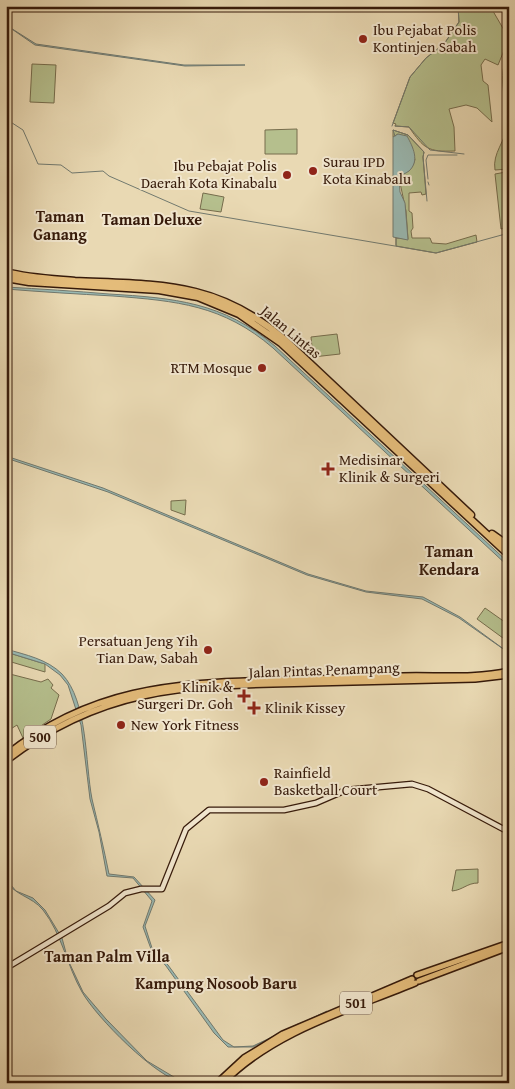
<svg xmlns="http://www.w3.org/2000/svg" width="515" height="1089" font-family="'Gentium Book Plus',serif">
	<style>
		.green { fill: #b5bf8d; stroke: #766c4c }
		.water { fill: #99b9b3; stroke: #71796f }
		.lines { fill: none; stroke-linecap: round; stroke-linejoin: round }
		.stream { stroke: #71796f; stroke-width: 1 }
		.secondary-casing { stroke: #361a0a; stroke-width: 7 }
		.primary-casing { stroke: #361a0a; stroke-width: 8 }
		.highway-casing { stroke: #361a0a; stroke-width: 9 }
		.secondary { stroke: #f1e6ce; stroke-width: 4.5 }
		.primary { stroke: #e4bc7a; stroke-width: 5 }
		.highway { stroke: #e4bc7a; stroke-width: 6 }
		.poi-dot { fill: #8f2418; stroke: #f1e6ce; stroke-width: 2 }
		.labels { text-anchor: middle; stroke-width: 4; stroke-linejoin: round; paint-order: stroke }
		.shield { fill: #f1e6ce; stroke: #6e5745; stroke-width: 1 }
		.shield-label { font-size: 14px; font-weight: bold; fill: #361a0a }
		.poi-label { font-size: 15px; fill: #361a0a; stroke: #f1e6ce; text-anchor: start }
		.street-label { font-size: 15px; fill: #361a0a; stroke: #f1e6ce }
		.neighbourhood-label { font-size: 16px; font-weight: bold; fill: #361a0a; stroke: #f1e6ce }
	</style>
	<rect width="100%" height="100%" fill="#e9d9b3"/>
	<filter id="stains"><feTurbulence type="fractalNoise" baseFrequency=".004" numOctaves="4"/><feColorMatrix values="0 0 0 0 .2 0 0 0 0 .09 0 0 0 0 .02 0 0 0 .5 -.17"/></filter>
	<radialGradient id="worn" r=".72"><stop offset=".6" stop-color="#630" stop-opacity="0"/><stop offset="1" stop-color="#630" stop-opacity=".3"/></radialGradient>
	<path class="green" d="M 458,6 L 490,6 L 504,30 L 505,48 L 498,65 L 485,59 L 481,65 L 483,81 L 488,85 L 492,122 L 477,108 L 466,105 L 449,109 L 454,127 L 455,151 C 428,152 424,149 409,127 L 395,126 L 396,124 L 393,123 L 410,77 L 426,58 L 444,44 L 459,22 Z
		M 509,54 L 509,169 L 495,170 C 492,153 506,141 507,125 C 508,101 495,76 509,54 Z
		M 32,64 L 56,65 L 54,103 L 30,102 Z
		M 297,129 L 297,154 L 265,154 L 265,130 Z
		M 393,130 L 408,135 L 424,152 L 423,157 L 426,194 L 422,195 L 421,192 L 409,193 L 409,211 L 412,213 L 413,228 L 411,231 L 412,238 L 430,238 L 432,243 L 446,244 L 476,235 L 477,242 L 436,253 L 396,246 L 396,238 L 408,239 L 406,211 L 399,178 C 403,171 414,169 415,159 L 398,134 L 393,137 Z
		M 506,172 L 509,227 L 501,229 L 495,174 Z
		M 203,193 L 224,197 L 221,212 L 200,209 Z
		M 337,334 L 340,354 L 313,357 L 311,337 Z
		M 186,500 L 185,515 L 171,510 L 171,501 Z
		M 485,608 L 509,625 L 507,641 L 477,619 Z
		M 6,652 L 45,664 L 45,672 L 8,661 L 6,667 Z
		M 6,673 L 41,682 L 48,679 L 53,685 L 51,688 L 59,695 L 51,719 L 23,738 L 17,725 L 6,732 Z
		M 478,869 L 478,883 C 467,883 463,890 452,891 L 456,870 Z"/>
	<path class="water" d="M 6,25 L 36,44 L 184,65 L 245,65 L 185,66 L 35,45 Z
		M 398,134 L 407,136 C 413,147 420,161 409,171 C 405,174 402,174 399,178 L 400,192 L 405,203 L 408,240 L 393,237 L 393,137 Z
		M 6,287 C 40,289 75,291 109,294 C 174,298 223,302 275,346 L 509,563 L 509,567 L 273,348 C 223,305 177,301 113,296 C 78,294 42,292 6,289 Z
		M 6,456 L 103,488 L 308,574 L 366,591 L 423,597 L 460,617 L 509,653 L 459,618 L 422,599 L 366,592 L 307,575 L 108,492 L 6,458 Z
		M 6,649 C 26,655 47,659 62,674 C 88,701 85,763 92,799 C 98,824 104,849 109,874 L 134,877 L 155,900 L 145,926 L 152,948 L 168,965 L 223,1040 L 234,1047 L 253,1046 L 327,1011 L 329,1013 L 298,1024 L 253,1047 L 228,1047 L 214,1033 L 166,966 L 151,949 L 143,927 L 152,901 L 133,878 L 107,876 L 99,832 L 90,799 L 81,725 L 68,685 L 60,675 L 45,664 L 6,652 Z
		M 6,879 L 16,891 L 33,898 L 45,910 L 62,938 L 68,960 L 83,992 L 106,1019 L 147,1061 L 184,1083 C 156,1078 96,1017 82,992 C 67,966 62,934 43,910 C 32,896 12,895 6,879 Z"/>
	<g class="lines">
		<path class="stream" d="M 6,119 L 23,130 L 38,164 L 61,165 L 72,173 L 103,171 L 109,176 L 189,211 L 436,253 L 509,233
			M 392,126 L 410,77 L 426,58 L 444,44 L 459,22 L 458,6
			M 395,126 L 409,127 L 430,150 L 464,154
			M 395,136 L 393,130 L 408,135 L 424,152 L 423,157 L 427,201
			M 428,179 L 426,160 L 428,155 L 457,155
			M 428,182 L 429,185
			M 396,245 L 396,238"/>
		<defs>
			<path id="secondary" d="M 6,968 L 109,906 L 125,893 L 141,889 L 162,889 L 186,829 L 209,810 L 284,810 L 316,803 L 346,790 L 412,784 L 428,789 L 509,832"/>
			<path id="primary" d="M 6,755 C 91,688 171,683 274,680 C 317,679 360,677 403,676 C 437,675 475,679 509,671
				M 6,761 C 106,684 192,686 312,683 C 366,682 421,680 475,679 L 509,675
				M 417,975 L 509,943
				M 419,981 L 509,947
				M 217,1083 L 244,1058 L 283,1034 L 412,979
				M 223,1083 C 274,1031 350,1010 415,983"/>
			<path id="highway" d="M 6,272 C 28,278 52,279 75,281 C 159,285 216,281 284,339 L 471,515
				M 6,278 L 29,282 L 159,290 L 198,297 L 239,314 L 281,343 L 509,555
				M 492,534 L 509,546"/>
		</defs>
		<use href="#secondary" class="secondary-casing"/>
		<use href="#primary" class="primary-casing"/>
		<use href="#highway" class="highway-casing"/>
		<use href="#secondary" class="secondary"/>
		<use href="#primary" class="primary"/>
		<use href="#highway" class="highway"/>
	</g>
	<g class="poi-dot">
		<circle cx="363" cy="39" r="5"/>
		<circle cx="313" cy="171" r="5"/>
		<circle cx="287" cy="175" r="5"/>
		<circle cx="262" cy="368" r="5"/>
		<path d="M325.5 461.5h5v5h5v5h-5v5h-5v-5h-5v-5h5z"/>
		<circle cx="208" cy="650" r="5"/>
		<path d="M241.5 688.5h5v5h5v5h-5v5h-5v-5h-5v-5h5z"/>
		<path d="M251.5 700.5h5v5h5v5h-5v5h-5v-5h-5v-5h5z"/>
		<circle cx="121" cy="725" r="5"/>
		<circle cx="264" cy="782" r="5"/>
	</g>
	<g class="labels">
		<g class="shield">
			<rect x="24" y="725.5" width="32" height="23" rx="4"/>
			<rect x="340" y="991.5" width="32" height="23" rx="4"/>
		</g>
		<g class="shield-label">
			<text x="40" y="742">500</text>
			<text x="356" y="1008">501</text>
		</g>
		<g class="poi-label">
			<text x="373" y="35">Ibu Pejabat Polis<tspan x="373" dy="17">Kontinjen Sabah</tspan></text>
			<text x="323" y="167">Surau IPD<tspan x="323" dy="17">Kota Kinabalu</tspan></text>
			<text x="277" y="171" text-anchor="end">Ibu Pebajat Polis<tspan x="277" dy="17">Daerah Kota Kinabalu</tspan></text>
			<text x="252" y="373" text-anchor="end">RTM Mosque</text>
			<text x="339" y="465">Medisinar<tspan x="339" dy="17">Klinik &amp; Surgeri</tspan></text>
			<text x="198" y="646" text-anchor="end">Persatuan Jeng Yih<tspan x="198" dy="17">Tian Daw, Sabah</tspan></text>
			<text x="233" y="692" text-anchor="end">Klinik &amp;<tspan x="233" dy="17">Surgeri Dr. Goh</tspan></text>
			<text x="265" y="713">Klinik Kissey</text>
			<text x="131" y="730">New York Fitness</text>
			<text x="274" y="778">Rainfield<tspan x="274" dy="17">Basketball Court</tspan></text>
		</g>
		<g class="street-label">
			<text transform="translate(291 332) rotate(40)" y="5">Jalan Lintas</text>
			<text transform="translate(324 670) rotate(-2)" y="5">Jalan Pintas Penampang</text>
		</g>
		<g class="neighbourhood-label">
			<text x="60" y="222">Taman<tspan x="60" dy="18">Ganang</tspan></text>
			<text x="152" y="225">Taman Deluxe</text>
			<text x="449" y="557">Taman<tspan x="449" dy="18">Kendara</tspan></text>
			<text x="107" y="962">Taman Palm Villa</text>
			<text x="216" y="989">Kampung Nosoob Baru</text>
		</g>
	</g>
	<rect width="515" height="1089" fill="none" stroke="#e9d9b3" stroke-width="25"/>
	<rect x="8" y="8" width="500" height="1074" fill="none" stroke="#361a0a" stroke-width="2.5"/>
	<rect x="12" y="12" width="490" height="1064" fill="none" stroke="#361a0a"/>
	<rect width="100%" height="100%" filter="url(#stains)"/>
	<rect width="100%" height="100%" fill="url(#worn)"/>
</svg>
